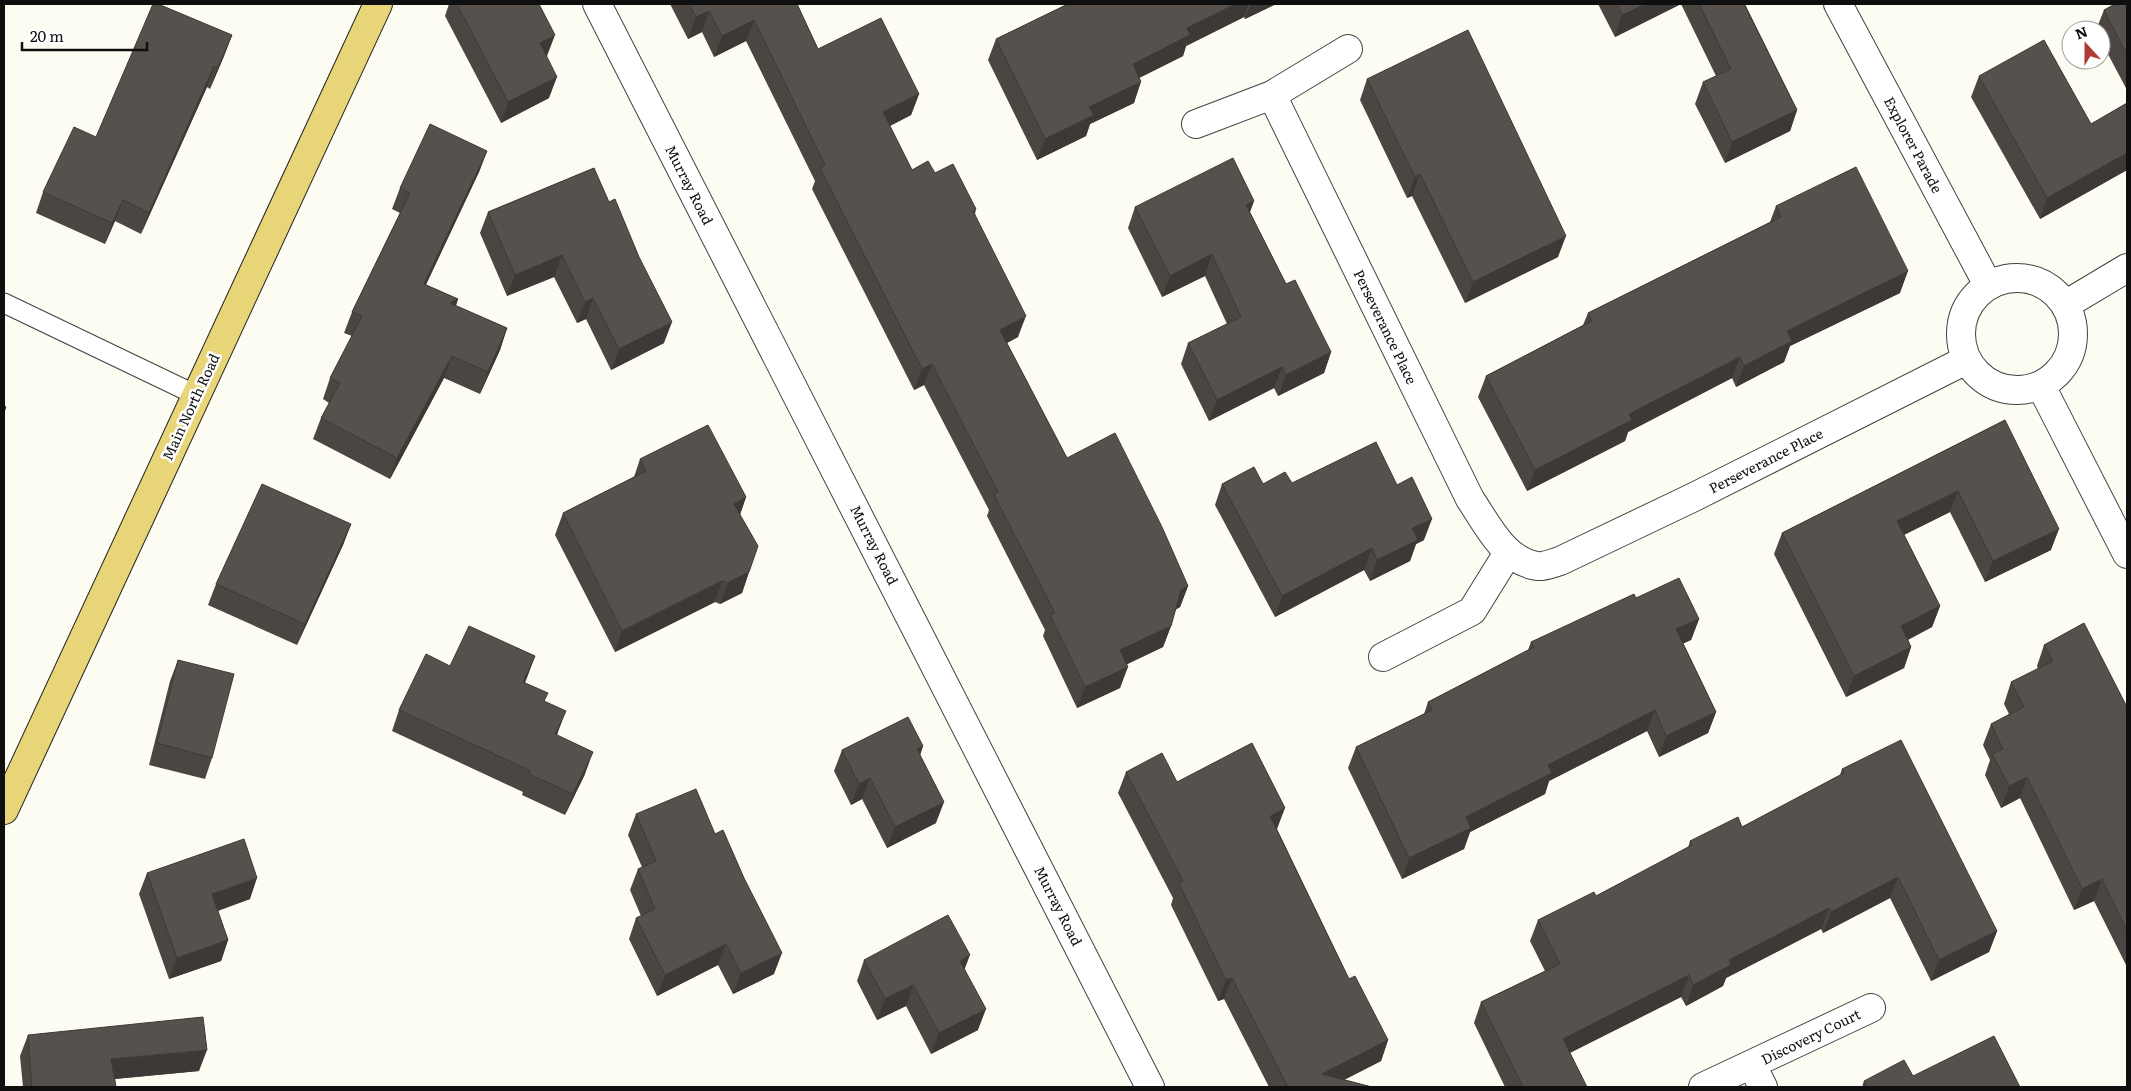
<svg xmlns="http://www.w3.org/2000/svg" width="2131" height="1091" font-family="Literata,serif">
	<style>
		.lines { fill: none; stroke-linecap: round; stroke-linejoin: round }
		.service-casing { stroke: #424242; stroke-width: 21 }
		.minor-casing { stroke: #424242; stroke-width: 30 }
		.tertiary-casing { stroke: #424242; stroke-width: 30 }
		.primary-casing { stroke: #202020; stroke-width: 30 }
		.service { stroke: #fff; stroke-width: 19 }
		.minor { stroke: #fff; stroke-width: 28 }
		.tertiary { stroke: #fff; stroke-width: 28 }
		.primary { stroke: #e8d578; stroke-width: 28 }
		.wall { fill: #4b4642 }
		.shaded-wall { fill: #3d3936 }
		.building { fill: #57514d; stroke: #3d3936 }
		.labels { text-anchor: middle; stroke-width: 5; stroke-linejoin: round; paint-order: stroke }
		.street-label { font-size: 14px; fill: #0f0f0f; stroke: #fff }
	</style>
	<rect width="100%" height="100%" fill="#fdfcf3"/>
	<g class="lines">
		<defs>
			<path id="service" d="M 4,303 L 196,395"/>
			<path id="minor" d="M 1838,4 L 1988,285
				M 1272,95 L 1470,499 C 1487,524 1504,561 1537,566 C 1544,567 1553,563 1560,561 L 1694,497 L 1966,360
				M 1196,124 L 1272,95 L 1348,49
				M1961 334a56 56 0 1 1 112 0a56 56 0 1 1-112 0Z
				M 2065,305 L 2127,268
				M 2041,386 L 2127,554
				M 1383,657 L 1472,611 L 1508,553
				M 1752,1065 L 1763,1087
				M 1703,1087 L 1871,1008"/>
			<path id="tertiary" d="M 597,4 L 1150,1087"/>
			<path id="primary" d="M 4,810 L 378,4"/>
		</defs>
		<use href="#service" class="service-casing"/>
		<use href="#minor" class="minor-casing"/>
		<use href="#tertiary" class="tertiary-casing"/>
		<use href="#primary" class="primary-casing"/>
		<use href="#service" class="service"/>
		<use href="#minor" class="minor"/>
		<use href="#tertiary" class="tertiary"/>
		<use href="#primary" class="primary"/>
	</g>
	<path class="wall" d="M 449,4 L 539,4 L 547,56 L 547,57 L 549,98 L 501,123 L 445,16 Z
		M 670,4 L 797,4 L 818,49 L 919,94 L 911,115 L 890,126 L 912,170 L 935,173 L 976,209 L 975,214 L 1018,337 L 1007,343 L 1067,458 L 1188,586 L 1180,607 L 1175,610 L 1171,626 L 1163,647 L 1127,664 L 1120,688 L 1077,708 L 1043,636 L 1045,630 L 987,516 L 989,510 L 924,385 L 914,390 L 812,189 L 815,181 L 746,41 L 714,57 L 702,32 L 688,39 Z
		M 1068,4 L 1276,4 L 1245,19 L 1244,17 L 1186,46 L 1183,56 L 1139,78 L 1134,103 L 1090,124 L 1086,136 L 1037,160 L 988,60 L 996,39 Z
		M 1598,4 L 1745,4 L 1797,110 L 1790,131 L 1725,163 L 1695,104 L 1703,82 L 1716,76 L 1681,4 L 1615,37 Z
		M 2127,4 L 2127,90 L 2101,41 L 2101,30 L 2096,30 L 2104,10 Z
		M 232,35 L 224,56 L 210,89 L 207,87 L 141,234 L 115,221 L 105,244 L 36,213 L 43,192 L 96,137 Z
		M 1979,76 L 2091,124 L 2127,103 L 2127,170 L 2040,219 L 1971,97 Z
		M 1367,79 L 1558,257 L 1465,303 L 1412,196 L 1407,198 L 1360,100 Z
		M 487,151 L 479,172 L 426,285 L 458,299 L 456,306 L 507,328 L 500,350 L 480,394 L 444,378 L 390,479 L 313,439 L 321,418 L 329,403 L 323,399 L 330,378 L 352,336 L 344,333 L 352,312 L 400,213 L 392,209 L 400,188 Z
		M 594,168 L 664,343 L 611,370 L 586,319 L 577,323 L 554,277 L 507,296 L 480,233 L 488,212 Z
		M 1254,201 L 1250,212 L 1286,284 L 1331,352 L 1324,373 L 1278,396 L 1274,388 L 1209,421 L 1181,364 L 1188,343 L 1227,324 L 1205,276 L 1162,297 L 1128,228 L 1135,207 Z
		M 1776,206 L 1900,293 L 1790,346 L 1784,362 L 1736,387 L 1732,378 L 1628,432 L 1625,441 L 1527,491 L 1478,397 L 1486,376 L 1583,325 L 1588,313 L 1770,222 Z
		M 2005,420 L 2051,550 L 1985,582 L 1950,512 L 1904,535 L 1940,606 L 1932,627 L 1908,640 L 1911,647 L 1904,668 L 1846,697 L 1774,554 L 1782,533 Z
		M 640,459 L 746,497 L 740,514 L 749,572 L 742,593 L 720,604 L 715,602 L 615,652 L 555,535 L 563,513 L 634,477 Z
		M 1292,483 L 1424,540 L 1416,544 L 1410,561 L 1370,581 L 1364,570 L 1275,617 L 1215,505 L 1222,484 Z
		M 351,524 L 343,545 L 297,645 L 208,605 L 216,584 Z
		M 1636,598 L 1699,619 L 1691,640 L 1683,643 L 1716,712 L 1708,733 L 1659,757 L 1647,731 L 1549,781 L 1545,794 L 1470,832 L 1464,849 L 1402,879 L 1348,768 L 1356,747 L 1424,714 L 1428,702 L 1528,650 L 1531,642 Z
		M 2044,645 L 2127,707 L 2127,967 L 2094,901 L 2074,910 L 2020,798 L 2001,808 L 1985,775 L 1990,760 L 1983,745 L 1991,724 L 2009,714 L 2004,704 L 2011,682 L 2038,669 L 2037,666 Z
		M 535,656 L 525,683 L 545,701 L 558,732 L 557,735 L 585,774 L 565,815 L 522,795 L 523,792 L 392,731 L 399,710 L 450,666 Z
		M 178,660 L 212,758 L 205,779 L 149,765 L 170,681 Z
		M 923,746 L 920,755 L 936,823 L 887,848 L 862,799 L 851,805 L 834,771 L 842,750 Z
		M 1842,769 L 1997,931 L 1989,952 L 1931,981 L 1890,898 L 1823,933 L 1821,929 L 1726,978 L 1723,986 L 1686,1006 L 1681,997 L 1570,1053 L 1587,1087 L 1505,1087 L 1474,1023 L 1481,1002 L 1545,971 L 1530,941 L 1538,920 L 1596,896 L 1688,848 L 1690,841 L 1742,827 L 1840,775 Z
		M 1126,772 L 1177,782 L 1277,829 L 1349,979 L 1388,1040 L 1381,1061 L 1344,1080 L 1372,1087 L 1269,1087 L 1224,999 L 1218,1001 L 1171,905 L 1173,898 L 1118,793 Z
		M 636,814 L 774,974 L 733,994 L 718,965 L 657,996 L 629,939 L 636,918 L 641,916 L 630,890 L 638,869 L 642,867 L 628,835 Z
		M 147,873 L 250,899 L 218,911 L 228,940 L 221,961 L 169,979 L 139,894 Z
		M 864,960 L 965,970 L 978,1030 L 931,1054 L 906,1006 L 877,1020 L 857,981 Z
		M 28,1035 L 199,1071 L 115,1079 L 116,1087 L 23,1087 L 20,1056 Z
		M 1913,1076 L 2020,1087 L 1862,1087 L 1864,1081 Z"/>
	<path class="shaded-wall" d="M 1236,4 L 1249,4 L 1244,17 L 1186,46 L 1183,56 L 1125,85 L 1133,64 L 1187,28 Z
		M 1251,4 L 1276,4 L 1245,19 Z
		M 1646,4 L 1681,4 L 1615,37 L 1622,15 Z
		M 709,11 L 702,32 L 688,39 L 696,17 Z
		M 754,20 L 746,41 L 714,57 L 722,36 Z
		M 232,35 L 224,56 L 210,89 L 218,67 Z
		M 555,35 L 547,56 L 532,64 L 540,43 Z
		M 214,66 L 207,87 L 141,234 L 149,213 Z
		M 557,77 L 549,98 L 501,123 L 508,102 Z
		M 1141,82 L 1134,103 L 1090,124 L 1086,136 L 1037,160 L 1045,139 L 1089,107 Z
		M 919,94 L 911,115 L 876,133 L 883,112 Z
		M 1797,110 L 1790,131 L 1725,163 L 1732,142 Z
		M 487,151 L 479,172 L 416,305 L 424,284 Z
		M 2127,153 L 2127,170 L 2040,219 L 2047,198 Z
		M 1420,174 L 1412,196 L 1407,198 L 1415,177 Z
		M 123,200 L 115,221 L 105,244 L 112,223 Z
		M 1254,201 L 1246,222 L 1246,205 Z
		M 1566,236 L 1558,257 L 1465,303 L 1473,282 Z
		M 1212,254 L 1205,276 L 1162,297 L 1170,276 Z
		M 562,255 L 554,277 L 507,296 L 515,275 Z
		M 1908,271 L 1900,293 L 1790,346 L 1784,362 L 1736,387 L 1744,366 L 1787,331 Z
		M 593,298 L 586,319 L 577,323 L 585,302 Z
		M 458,299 L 450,320 L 450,303 Z
		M 1026,316 L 1018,337 L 992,351 L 1000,330 Z
		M 672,322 L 664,343 L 611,370 L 619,349 Z
		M 507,328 L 500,350 L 480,394 L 488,372 Z
		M 1331,352 L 1324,373 L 1278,396 L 1286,375 Z
		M 452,356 L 444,378 L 390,479 L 397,458 Z
		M 1740,357 L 1732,378 L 1628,432 L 1625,441 L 1527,491 L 1535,470 L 1629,414 Z
		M 932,364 L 924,385 L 914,390 L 922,369 Z
		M 1282,367 L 1274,388 L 1209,421 L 1217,400 Z
		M 1958,491 L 1950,512 L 1889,542 L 1897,521 Z
		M 746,497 L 739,518 L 734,504 Z
		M 1432,519 L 1424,540 L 1416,544 L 1410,561 L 1370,581 L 1377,560 L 1412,528 Z
		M 351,524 L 343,545 L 297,645 L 305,624 Z
		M 2059,529 L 2051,550 L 1985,582 L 1993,561 Z
		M 1372,548 L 1364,570 L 1275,617 L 1282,596 Z
		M 749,572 L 742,593 L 720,604 L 728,583 Z
		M 722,581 L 715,602 L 615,652 L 622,631 Z
		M 1188,586 L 1180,607 L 1173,611 L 1181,590 Z
		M 1940,606 L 1932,627 L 1893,647 L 1901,626 Z
		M 1699,619 L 1691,640 L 1669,650 L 1676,629 Z
		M 1171,626 L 1163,647 L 1113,671 L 1120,650 Z
		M 1911,647 L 1904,668 L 1846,697 L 1854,676 Z
		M 535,656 L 527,677 L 515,703 L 523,682 Z
		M 1128,667 L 1120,688 L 1077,708 L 1085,687 Z
		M 1655,710 L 1647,731 L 1549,781 L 1545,794 L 1470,832 L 1464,849 L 1402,879 L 1409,858 L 1466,817 L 1548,765 Z
		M 566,711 L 558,732 L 547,756 L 555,734 Z
		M 1716,712 L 1708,733 L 1659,757 L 1666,736 Z
		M 923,746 L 916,767 L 917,749 Z
		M 593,752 L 585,774 L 565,815 L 573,794 Z
		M 2027,777 L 2020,798 L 2001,808 L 2009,786 Z
		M 870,778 L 862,799 L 851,805 L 859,784 Z
		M 944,802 L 936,823 L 887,848 L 895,827 Z
		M 1285,808 L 1277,829 L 1262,837 L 1270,816 Z
		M 1898,877 L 1890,898 L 1823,933 L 1831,912 Z
		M 257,878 L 250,899 L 204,915 L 212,894 Z
		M 2102,879 L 2094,901 L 2074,910 L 2082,889 Z
		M 1829,908 L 1821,929 L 1726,978 L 1723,986 L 1686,1006 L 1693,985 L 1729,960 Z
		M 1997,931 L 1989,952 L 1931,981 L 1939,960 Z
		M 228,940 L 221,961 L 169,979 L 177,958 Z
		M 726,944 L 718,965 L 657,996 L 665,975 Z
		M 782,953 L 774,974 L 733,994 L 741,973 Z
		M 970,955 L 962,976 L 960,961 Z
		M 1689,975 L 1681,997 L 1555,1060 L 1563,1039 Z
		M 1232,978 L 1224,999 L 1218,1001 L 1226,980 Z
		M 913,985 L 906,1006 L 877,1020 L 885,999 Z
		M 986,1009 L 978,1030 L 931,1054 L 939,1033 Z
		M 1388,1040 L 1381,1061 L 1330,1087 L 1322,1074 Z
		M 207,1050 L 199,1071 L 103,1080 L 111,1059 Z"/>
	<path class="building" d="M 153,4 L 158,4 L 232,35 L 218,67 L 214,66 L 149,213 L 123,200 L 112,223 L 43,192 L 74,127 L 96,137 Z
		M 457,4 L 539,4 L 555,35 L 540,43 L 557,77 L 508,102 Z
		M 689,4 L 797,4 L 818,49 L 881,18 L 919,94 L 883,112 L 912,170 L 928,161 L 935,173 L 953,164 L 976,209 L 973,211 L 1026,316 L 1000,330 L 1067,458 L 1115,433 L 1162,527 L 1188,586 L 1181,590 L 1171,626 L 1120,650 L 1128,667 L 1085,687 L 1050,615 L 1055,613 L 994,495 L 998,492 L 932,364 L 922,369 L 820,168 L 825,165 L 754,20 L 722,36 L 709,11 L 696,17 Z
		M 1068,4 L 1236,4 L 1187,28 L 1190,35 L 1133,64 L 1141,82 L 1089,107 L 1094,115 L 1045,139 L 996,39 Z
		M 1617,4 L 1646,4 L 1622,15 Z
		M 1699,4 L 1744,4 L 1797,110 L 1732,142 L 1703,82 L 1731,69 Z
		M 2115,4 L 2127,4 L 2127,55 L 2104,10 Z
		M 1468,30 L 1566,236 L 1473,282 L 1420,174 L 1415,177 L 1367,79 Z
		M 2044,40 L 2091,124 L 2127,103 L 2127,153 L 2047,198 L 1979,76 Z
		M 430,124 L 487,151 L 424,284 L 458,299 L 450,303 L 507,328 L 488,372 L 452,356 L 397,458 L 321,418 L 340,383 L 330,378 L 362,316 L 352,312 L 410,193 L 400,188 Z
		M 1233,158 L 1254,201 L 1246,205 L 1286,284 L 1295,280 L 1331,352 L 1286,375 L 1282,367 L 1217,400 L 1188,343 L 1241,317 L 1212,254 L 1170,276 L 1135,207 Z
		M 1856,167 L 1908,271 L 1787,331 L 1792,341 L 1744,366 L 1740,357 L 1629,414 L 1632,420 L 1535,470 L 1486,376 L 1592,321 L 1588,313 L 1781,217 L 1776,206 Z
		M 594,168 L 609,202 L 615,199 L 639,257 L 672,322 L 619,349 L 593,298 L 585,302 L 562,255 L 515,275 L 488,212 Z
		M 4,405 L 6,407 L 4,412 Z
		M 2005,420 L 2059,529 L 1993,561 L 1958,491 L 1897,521 L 1940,606 L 1901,626 L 1911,647 L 1854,676 L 1782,533 Z
		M 708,425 L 746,497 L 734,504 L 758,546 L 749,572 L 728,583 L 722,581 L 622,631 L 563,513 L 646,471 L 640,459 Z
		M 1376,442 L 1397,485 L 1412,477 L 1432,519 L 1412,528 L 1418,540 L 1377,560 L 1372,548 L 1282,596 L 1222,484 L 1254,467 L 1263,484 L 1285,472 L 1292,483 Z
		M 262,484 L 351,524 L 305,624 L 216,584 Z
		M 1679,578 L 1699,619 L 1676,629 L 1716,712 L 1666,736 L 1655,710 L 1548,765 L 1552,773 L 1466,817 L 1471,828 L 1409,858 L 1356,747 L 1432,710 L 1428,702 L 1534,647 L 1531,642 L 1634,594 L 1636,598 Z
		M 2084,623 L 2127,707 L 2127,931 L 2102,879 L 2082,889 L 2027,777 L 2009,786 L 1992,754 L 2003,749 L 1991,724 L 2024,707 L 2011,682 L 2053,661 L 2044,645 Z
		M 469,626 L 535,656 L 523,682 L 548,693 L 544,701 L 566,711 L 555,734 L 593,752 L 573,794 L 529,774 L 531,771 L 399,710 L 426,654 L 450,666 Z
		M 178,660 L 234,674 L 212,758 L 157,743 Z
		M 908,717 L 923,746 L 917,749 L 944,802 L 895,827 L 870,778 L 859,784 L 842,750 Z
		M 1901,740 L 1997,931 L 1939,960 L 1898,877 L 1831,912 L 1829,908 L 1729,960 L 1731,965 L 1693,985 L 1689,975 L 1563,1039 L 1587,1087 L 1523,1087 L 1481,1002 L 1560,964 L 1538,920 L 1594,892 L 1596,896 L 1692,845 L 1690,841 L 1738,817 L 1742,827 L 1844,773 L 1842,769 Z
		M 1252,743 L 1285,808 L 1270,816 L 1349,979 L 1355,976 L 1388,1040 L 1322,1074 L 1372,1087 L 1288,1087 L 1232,978 L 1226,980 L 1179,884 L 1183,881 L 1126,772 L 1162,753 L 1177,782 Z
		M 696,789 L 715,834 L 723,830 L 744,878 L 782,953 L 741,973 L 726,944 L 665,975 L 636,918 L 655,909 L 638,869 L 656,861 L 636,814 Z
		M 244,839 L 257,878 L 212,894 L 228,940 L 177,958 L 147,873 Z
		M 948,915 L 970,955 L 960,961 L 986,1009 L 939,1033 L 913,985 L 885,999 L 864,960 Z
		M 203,1017 L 207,1050 L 111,1059 L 116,1087 L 32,1087 L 28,1035 Z
		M 1994,1036 L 2020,1087 L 1867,1087 L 1864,1081 L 1904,1060 L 1913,1076 Z"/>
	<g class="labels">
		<g class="street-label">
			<text transform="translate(1913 145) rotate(62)" y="5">Explorer Parade</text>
			<text transform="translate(689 185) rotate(63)" y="5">Murray Road</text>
			<text transform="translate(1385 327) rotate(64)" y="5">Perseverance Place</text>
			<text transform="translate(191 407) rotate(-65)" y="5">Main North Road</text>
			<text transform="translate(1766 461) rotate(-27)" y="5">Perseverance Place</text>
			<text transform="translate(874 545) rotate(63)" y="5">Murray Road</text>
			<text transform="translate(1058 906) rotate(63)" y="5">Murray Road</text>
			<text transform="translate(1811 1037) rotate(-26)" y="5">Discovery Court</text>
		</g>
	</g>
	<rect width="2131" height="1091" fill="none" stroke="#0f0f0f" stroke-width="10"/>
	<g transform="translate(2086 45) rotate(339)"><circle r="24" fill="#ffffff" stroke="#9f9f9f"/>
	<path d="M0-4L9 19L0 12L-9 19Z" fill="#af3b38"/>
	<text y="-8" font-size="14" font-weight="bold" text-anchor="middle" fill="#0f0f0f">N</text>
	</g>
	<path d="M22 42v8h125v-8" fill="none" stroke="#0f0f0f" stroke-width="2.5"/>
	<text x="30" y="42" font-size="15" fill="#0f0f0f" stroke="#ffffff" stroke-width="4" paint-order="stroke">20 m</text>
</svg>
